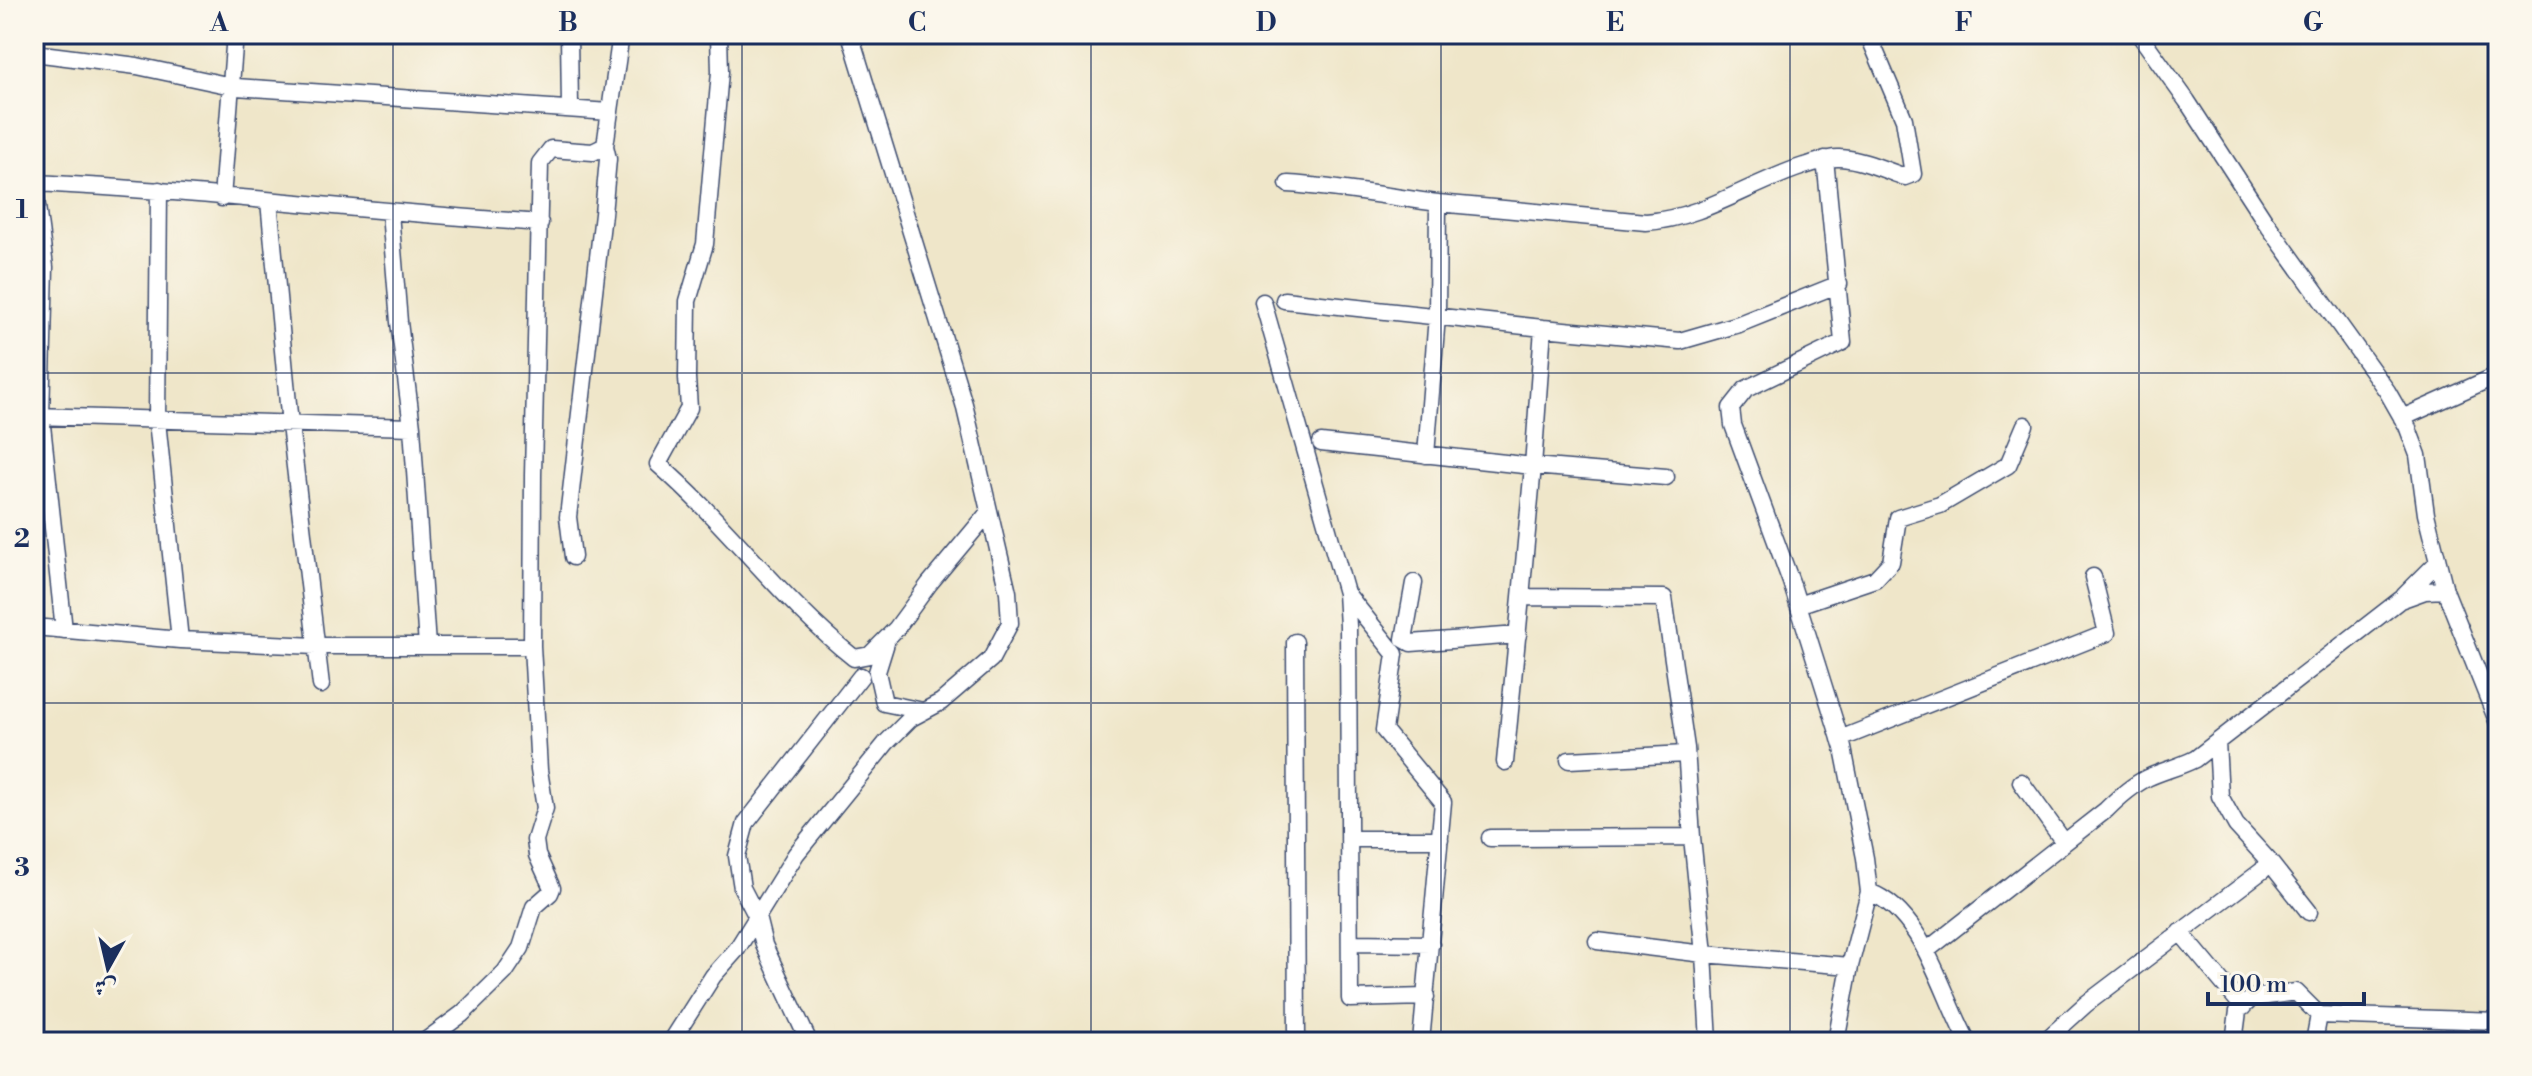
<svg xmlns="http://www.w3.org/2000/svg" width="2532" height="1076" font-family="'Libre Bodoni',Amiri,serif">
	<style>
		.lines { fill: none; stroke-linecap: round; stroke-linejoin: round }
		.minor-casing { stroke: #3b4a6e; stroke-width: 19 }
		.minor { stroke: #fff; stroke-width: 16 }
		.grid { fill: none; stroke: #1b2f5e; stroke-width: 2; stroke-opacity: 0.55 }
		.neatline { fill: none; stroke: #1b2f5e; stroke-width: 3 }
		.grid-label { font-size: 26px; text-anchor: middle; font-weight: bold; fill: #1b2f5e }
	</style>
	<rect width="100%" height="100%" fill="#fbf7ec"/>
	<filter id="ink" filterUnits="userSpaceOnUse"><feTurbulence type="fractalNoise" baseFrequency=".0125" numOctaves="2"/><feDisplacementMap in="SourceGraphic" scale="16" xChannelSelector="R" yChannelSelector="G"/><feConvolveMatrix kernelMatrix="1 2 1 2 8 2 1 2 1" color-interpolation-filters="sRGB"/></filter>
	<filter id="wash" filterUnits="userSpaceOnUse"><feTurbulence type="fractalNoise" baseFrequency=".006" numOctaves="4" result="noise"/><feDisplacementMap in="SourceGraphic" scale="32" xChannelSelector="R" yChannelSelector="G"/><feGaussianBlur stdDeviation="1.8" result="paint"/><feColorMatrix in="noise" values="0 0 0 0 0 0 0 0 0 0 0 0 0 0 0 0 0 1.4 0 .05"/><feComposite in="paint" operator="in"/></filter>
	<g filter="url(#wash)">
		<rect width="100%" height="100%" fill="#efe6c9"/>
	</g>
	<g filter="url(#ink)">
		<g class="lines">
			<defs>
				<path id="minor" d="M 569,34 L 570,108
					M 719,34 L 720,72 L 705,244 L 688,301 L 687,378 L 689,408 L 658,464 C 728,525 782,601 854,658 L 870,655 L 896,629 L 929,584 L 989,512
					M 2139,34 L 2187,101 L 2265,221 L 2387,391 L 2407,426 L 2418,455 L 2426,514 L 2445,590 L 2498,723
					M 34,53 L 137,66 L 236,87 L 610,112
					M 1825,159 L 1843,342 L 1746,389 L 1731,408 L 1733,425 L 1791,582 L 1843,748 L 1865,858 L 1869,892 L 1850,966 L 1836,1042
					M 34,183 C 203,191 371,212 540,223
					M 34,183 L 45,267 L 41,416 L 64,630
					M 1288,184 C 1339,187 1388,197 1438,203 L 1437,316 L 1426,455
					M 159,190 L 157,421 L 180,640
					M 222,198 L 235,34
					M 269,201 L 290,425 L 321,685
					M 1438,203 L 1646,222 C 1703,218 1750,183 1804,166 C 1815,163 1828,157 1840,158 C 1861,159 1885,170 1905,177 L 1913,174 L 1904,119 L 1868,34
					M 390,213 L 399,322 L 412,427 L 427,646
					M 1284,300 L 1543,328
					M 1263,302 L 1346,593 L 1395,654 L 1384,730 L 1443,802 L 1421,1042
					M 34,416 L 412,427
					M 2402,418 L 2498,375
					M 1321,443 L 1533,466 L 1543,328 L 1680,341 L 1739,324 L 1839,284
					M 573,557 L 568,517 L 603,214 L 608,159 L 605,146 L 621,34
					M 1414,583 L 1404,639 L 1411,643 L 1518,635
					M 1346,593 L 1348,626 L 1350,999 L 1426,997
					M 2404,596 L 2438,562
					M 1798,605 L 1875,579 L 1891,562 L 1898,518 L 1940,505 L 2008,465 L 2025,425
					M 34,627 L 180,640 L 316,646 L 532,646
					M 1295,642 L 1297,1042
					M 886,643 L 877,672 L 884,703 L 923,711
					M 1840,739 L 2107,633 L 2093,577
					M 1569,760 L 1686,754
					M 1505,762 L 1521,597
					M 2021,782 L 2064,842
					M 1490,838 L 1692,837
					M 1349,839 L 1440,839
					M 2268,860 L 2309,912
					M 1869,892 C 1924,912 1942,996 1968,1042
					M 2180,932 L 2243,1007
					M 1597,941 L 1704,954 L 1692,837 L 1686,748 L 1664,598 L 1521,597 L 1533,466 L 1666,477
					M 1350,943 L 1431,944
					M 1926,951 L 2106,810 C 2118,798 2131,786 2147,778 C 2162,771 2179,767 2195,759 L 2400,600 L 2425,591 L 2445,590
					M 424,1042 L 462,1014 L 505,972 L 521,948 L 534,907 L 550,893 L 552,888 L 537,855 L 535,840 L 545,808 L 539,770 L 532,646 L 533,475 L 540,163 L 551,149 L 593,152 L 605,146
					M 671,1042 L 713,976 L 737,949 L 757,917 L 742,888 L 737,856 L 746,823 L 861,676
					M 809,1042 L 764,945 L 757,917 L 796,854 L 887,742 L 911,718 L 941,702 L 991,659 L 1010,623 L 1008,592 L 964,404 L 850,34
					M 1709,1042 L 1704,954 L 1850,966
					M 2044,1042 L 2086,1004 L 2263,870 L 2268,860 L 2236,825 L 2220,796 L 2217,742
					M 2234,1042 L 2238,1011 L 2252,998 L 2296,992 L 2319,1015
					M 2314,1042 L 2319,1015 L 2498,1021"/>
			</defs>
			<use href="#minor" class="minor-casing"/>
			<use href="#minor" class="minor"/>
		</g>
	</g>
	<path class="grid" d="M 393,34 L 393,1042M 742,34 L 742,1042M 1091,34 L 1091,1042M 1441,34 L 1441,1042M 1790,34 L 1790,1042M 2139,34 L 2139,1042M 34,373 L 2498,373M 34,703 L 2498,703"/>
	<rect width="2532" height="1076" fill="none" stroke="#fbf7ec" stroke-width="88"/>
	<g transform="translate(108 968) rotate(188)" stroke="#fbf7ec" stroke-width="6" paint-order="stroke">
	<path d="M0-6L14 30L0 20L-14 30Z" fill="#1b2f5e"/>
	<text y="-12" font-size="22" font-weight="bold" text-anchor="middle" fill="#1b2f5e">ش</text>
	</g>
	<path d="M2208 992v12h156v-12" fill="none" stroke="#1b2f5e" stroke-width="4"/>
	<text x="2220" y="992" font-size="24" fill="#1b2f5e" stroke="#fbf7ec" stroke-width="6" paint-order="stroke">100 m</text>
	<rect x="44" y="44" width="2444" height="988" class="neatline"/>
	<g class="grid-label">
		<text x="219" y="31">A</text>
		<text x="568" y="31">B</text>
		<text x="917" y="31">C</text>
		<text x="1266" y="31">D</text>
		<text x="1615" y="31">E</text>
		<text x="1964" y="31">F</text>
		<text x="2313" y="31">G</text>
		<text x="22" y="218">1</text>
		<text x="22" y="547">2</text>
		<text x="22" y="876">3</text>
	</g>
</svg>
